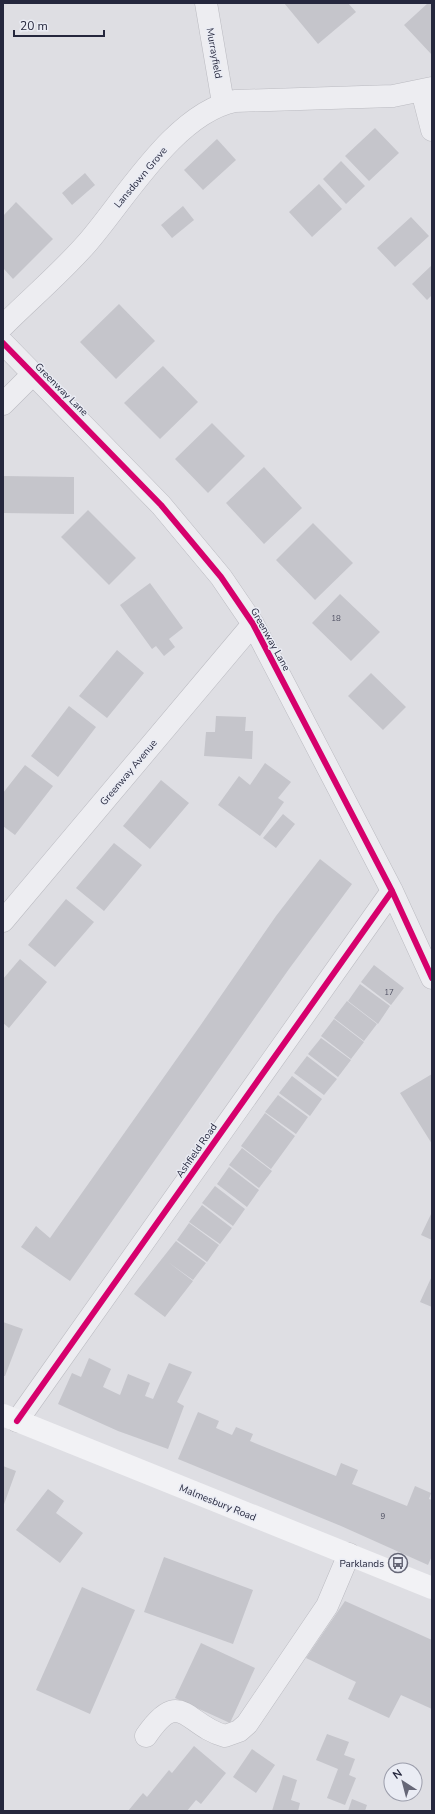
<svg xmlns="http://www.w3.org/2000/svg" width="435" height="1814" font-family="'Nunito Sans',sans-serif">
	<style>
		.building { fill: #c5c5cb }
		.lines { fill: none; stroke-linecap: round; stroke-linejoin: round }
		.minor-casing { stroke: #bbbbc1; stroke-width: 23 }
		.minor { stroke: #ededf1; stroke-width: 22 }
		.secondary { stroke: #f2f2f5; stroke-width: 22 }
		.cycleway-casing { stroke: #eaecf4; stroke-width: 8 }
		.cycleway { stroke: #d6006c; stroke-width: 6 }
		.labels { text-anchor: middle; stroke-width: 3; stroke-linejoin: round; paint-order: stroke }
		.number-label { font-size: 8px; fill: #4f5062 }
		.street-label { font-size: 10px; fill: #25273d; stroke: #eaecf4 }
		.poi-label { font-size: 10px; fill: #25273d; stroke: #eaecf4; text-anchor: end }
	</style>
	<rect width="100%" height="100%" fill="#dedee3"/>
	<path class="building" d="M 284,3 L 348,3 L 356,12 L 318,44 Z
		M 428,3 L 432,3 L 432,55 L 404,25 Z
		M 375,128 L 399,153 L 369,181 L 345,156 Z
		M 217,139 L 236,160 L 203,190 L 184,170 Z
		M 341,161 L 365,186 L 346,204 L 323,179 Z
		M 85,173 L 95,185 L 72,205 L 62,193 Z
		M 319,184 L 342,209 L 312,237 L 289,212 Z
		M 16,202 L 53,239 L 13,279 L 3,268 L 3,216 Z
		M 183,206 L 194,220 L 172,238 L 161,225 Z
		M 411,217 L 429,236 L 395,267 L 377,248 Z
		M 432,265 L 432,295 L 427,300 L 412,284 Z
		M 119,304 L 155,341 L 116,379 L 80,342 Z
		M 163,366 L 198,402 L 160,439 L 124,403 Z
		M 212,423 L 245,456 L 208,493 L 175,459 Z
		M 264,467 L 302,508 L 264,544 L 226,503 Z
		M 3,476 L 74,477 L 74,514 L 3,513 Z
		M 88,510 L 136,558 L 109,585 L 61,537 Z
		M 313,523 L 353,563 L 315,600 L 276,560 Z
		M 150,583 L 183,628 L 169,639 L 175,647 L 164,656 L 156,646 L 152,649 L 120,605 Z
		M 340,594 L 380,632 L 351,661 L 312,623 Z
		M 117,650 L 144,673 L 107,718 L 79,696 Z
		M 371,673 L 406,707 L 383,730 L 348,696 Z
		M 69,706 L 96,727 L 58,777 L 31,756 Z
		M 216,716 L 246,717 L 245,731 L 253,731 L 252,759 L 204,756 L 206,732 L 215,732 Z
		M 265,763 L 291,782 L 278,798 L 284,802 L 260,836 L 218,805 L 239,776 L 250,785 Z
		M 25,765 L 53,786 L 15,835 L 3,826 L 3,793 Z
		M 161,780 L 189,803 L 150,849 L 123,826 Z
		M 283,814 L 295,824 L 276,848 L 263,838 Z
		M 114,843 L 142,865 L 104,911 L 76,888 Z
		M 320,859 L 352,884 L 289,969 L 70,1281 L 21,1247 L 36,1226 L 50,1238 L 200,1026 L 276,916 Z
		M 66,899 L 94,922 L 55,967 L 28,945 Z
		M 20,959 L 47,982 L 9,1028 L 3,1023 L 3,979 Z
		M 374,965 L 404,988 L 391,1005 L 361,982 Z
		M 360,984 L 390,1006 L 378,1024 L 348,1001 Z
		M 347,1001 L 377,1024 L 364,1041 L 334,1018 Z
		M 334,1019 L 364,1042 L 351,1059 L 321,1036 Z
		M 321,1038 L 351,1060 L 338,1077 L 308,1054 Z
		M 307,1056 L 337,1079 L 324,1095 L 294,1073 Z
		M 432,1074 L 432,1144 L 400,1093 Z
		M 292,1076 L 322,1099 L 310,1116 L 279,1093 Z
		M 278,1095 L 308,1117 L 296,1134 L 265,1112 Z
		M 265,1113 L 295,1136 L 271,1169 L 241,1146 Z
		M 242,1148 L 272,1171 L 259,1188 L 229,1165 Z
		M 229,1167 L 259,1190 L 247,1207 L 217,1184 Z
		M 215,1186 L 245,1209 L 233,1226 L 202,1203 Z
		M 202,1205 L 232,1228 L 220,1244 L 189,1222 Z
		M 432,1212 L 432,1240 L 421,1235 Z
		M 189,1223 L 219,1245 L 207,1262 L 177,1240 Z
		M 176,1241 L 206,1263 L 193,1280 L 168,1262 L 193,1281 L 165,1317 L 134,1294 Z
		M 432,1276 L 432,1307 L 420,1302 Z
		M 3,1322 L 23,1329 L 5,1376 L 3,1376 Z
		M 89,1358 L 111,1369 L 103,1387 L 120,1395 L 128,1374 L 150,1383 L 145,1396 L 153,1399 L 169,1363 L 192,1372 L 177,1402 L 184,1406 L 168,1449 L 118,1431 L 58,1404 L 72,1373 L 81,1377 Z
		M 198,1412 L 219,1421 L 216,1428 L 232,1435 L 236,1427 L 253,1434 L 250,1441 L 336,1476 L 341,1463 L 358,1470 L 352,1484 L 407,1506 L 415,1486 L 431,1493 L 429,1499 L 432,1500 L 432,1556 L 428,1565 L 341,1526 L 178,1459 Z
		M 3,1466 L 16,1471 L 3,1507 Z
		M 48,1489 L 64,1501 L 56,1513 L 83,1533 L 60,1563 L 16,1530 Z
		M 164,1557 L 253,1590 L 233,1644 L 144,1612 Z
		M 82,1587 L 135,1610 L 90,1714 L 36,1690 Z
		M 345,1601 L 432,1640 L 432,1709 L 401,1695 L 389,1718 L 348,1699 L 356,1682 L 306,1658 Z
		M 201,1643 L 255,1668 L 230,1723 L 175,1698 Z
		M 327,1734 L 349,1742 L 344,1755 L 355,1759 L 349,1775 L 356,1778 L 345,1805 L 327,1798 L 338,1769 L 316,1760 Z
		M 194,1746 L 226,1773 L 201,1804 L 196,1800 L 187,1811 L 128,1811 L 143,1793 L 147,1797 L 169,1770 L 172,1773 Z
		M 252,1749 L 275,1765 L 256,1793 L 233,1777 Z
		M 283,1775 L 297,1780 L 291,1800 L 300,1803 L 298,1811 L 272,1811 Z
		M 352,1799 L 367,1805 L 365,1811 L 348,1811 Z"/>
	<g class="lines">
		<defs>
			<path id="minor" d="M 206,3 L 223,103
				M 422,91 L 432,130
				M 3,326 C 31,298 62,272 88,242 C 126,198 175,113 235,101 L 393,96 L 432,88
				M 3,343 L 161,505 L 221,577 L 253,624 L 392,891 L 432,978
				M 3,404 L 33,374
				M 3,921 L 253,624
				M 17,1421 L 392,891
				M 146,1736 C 181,1685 186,1726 225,1736 L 239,1731 L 247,1724 L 327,1606 L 349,1554"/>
		</defs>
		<use href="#minor" class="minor-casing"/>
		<use href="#minor" class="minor"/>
		<path class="secondary" d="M 3,1415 L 432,1588"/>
		<defs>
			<path id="cycleway" d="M 3,343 L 161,505 L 221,577 L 253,624 L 392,891 L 432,978
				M 17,1421 L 392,891"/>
		</defs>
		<use href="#cycleway" class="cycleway-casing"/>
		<use href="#cycleway" class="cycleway"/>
	</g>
	<defs>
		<symbol id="bus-ring" viewBox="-11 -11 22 22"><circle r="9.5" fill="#eaecf4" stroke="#666777" stroke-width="1.5"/><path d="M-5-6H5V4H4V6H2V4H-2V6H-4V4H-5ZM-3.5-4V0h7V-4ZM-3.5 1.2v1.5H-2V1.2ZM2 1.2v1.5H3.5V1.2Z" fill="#666777"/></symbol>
	</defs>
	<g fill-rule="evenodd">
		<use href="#bus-ring" x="387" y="1552" width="22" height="22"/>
	</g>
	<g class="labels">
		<g class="number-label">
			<text x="336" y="621">18</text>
			<text x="389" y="995">17</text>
			<text x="383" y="1519">9</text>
		</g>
		<g class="street-label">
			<text transform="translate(215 53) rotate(80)" y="4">Murrayfield</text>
			<text transform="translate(140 177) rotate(-50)" y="4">Lansdown Grove</text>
			<text transform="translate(62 389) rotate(45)" y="4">Greenway Lane</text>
			<text transform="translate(271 639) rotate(61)" y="4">Greenway Lane</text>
			<text transform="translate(128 772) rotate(-50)" y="4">Greenway Avenue</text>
			<text transform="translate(196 1150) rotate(-55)" y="4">Ashfield Road</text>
			<text transform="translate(218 1502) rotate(22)" y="4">Malmesbury Road</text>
		</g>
		<g class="poi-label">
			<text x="384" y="1567">Parklands</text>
		</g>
	</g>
	<rect width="435" height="1814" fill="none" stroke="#25273d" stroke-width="8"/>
	<g transform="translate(403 1782) rotate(324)"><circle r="19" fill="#eaecf4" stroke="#9b9dab"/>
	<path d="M0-3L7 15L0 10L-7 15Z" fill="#666777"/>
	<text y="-6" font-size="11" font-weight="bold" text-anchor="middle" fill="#25273d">N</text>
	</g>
	<path d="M14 30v6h90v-6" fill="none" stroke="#25273d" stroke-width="2"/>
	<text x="20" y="30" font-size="12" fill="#25273d" stroke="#eaecf4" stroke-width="3" paint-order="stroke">20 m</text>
</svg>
